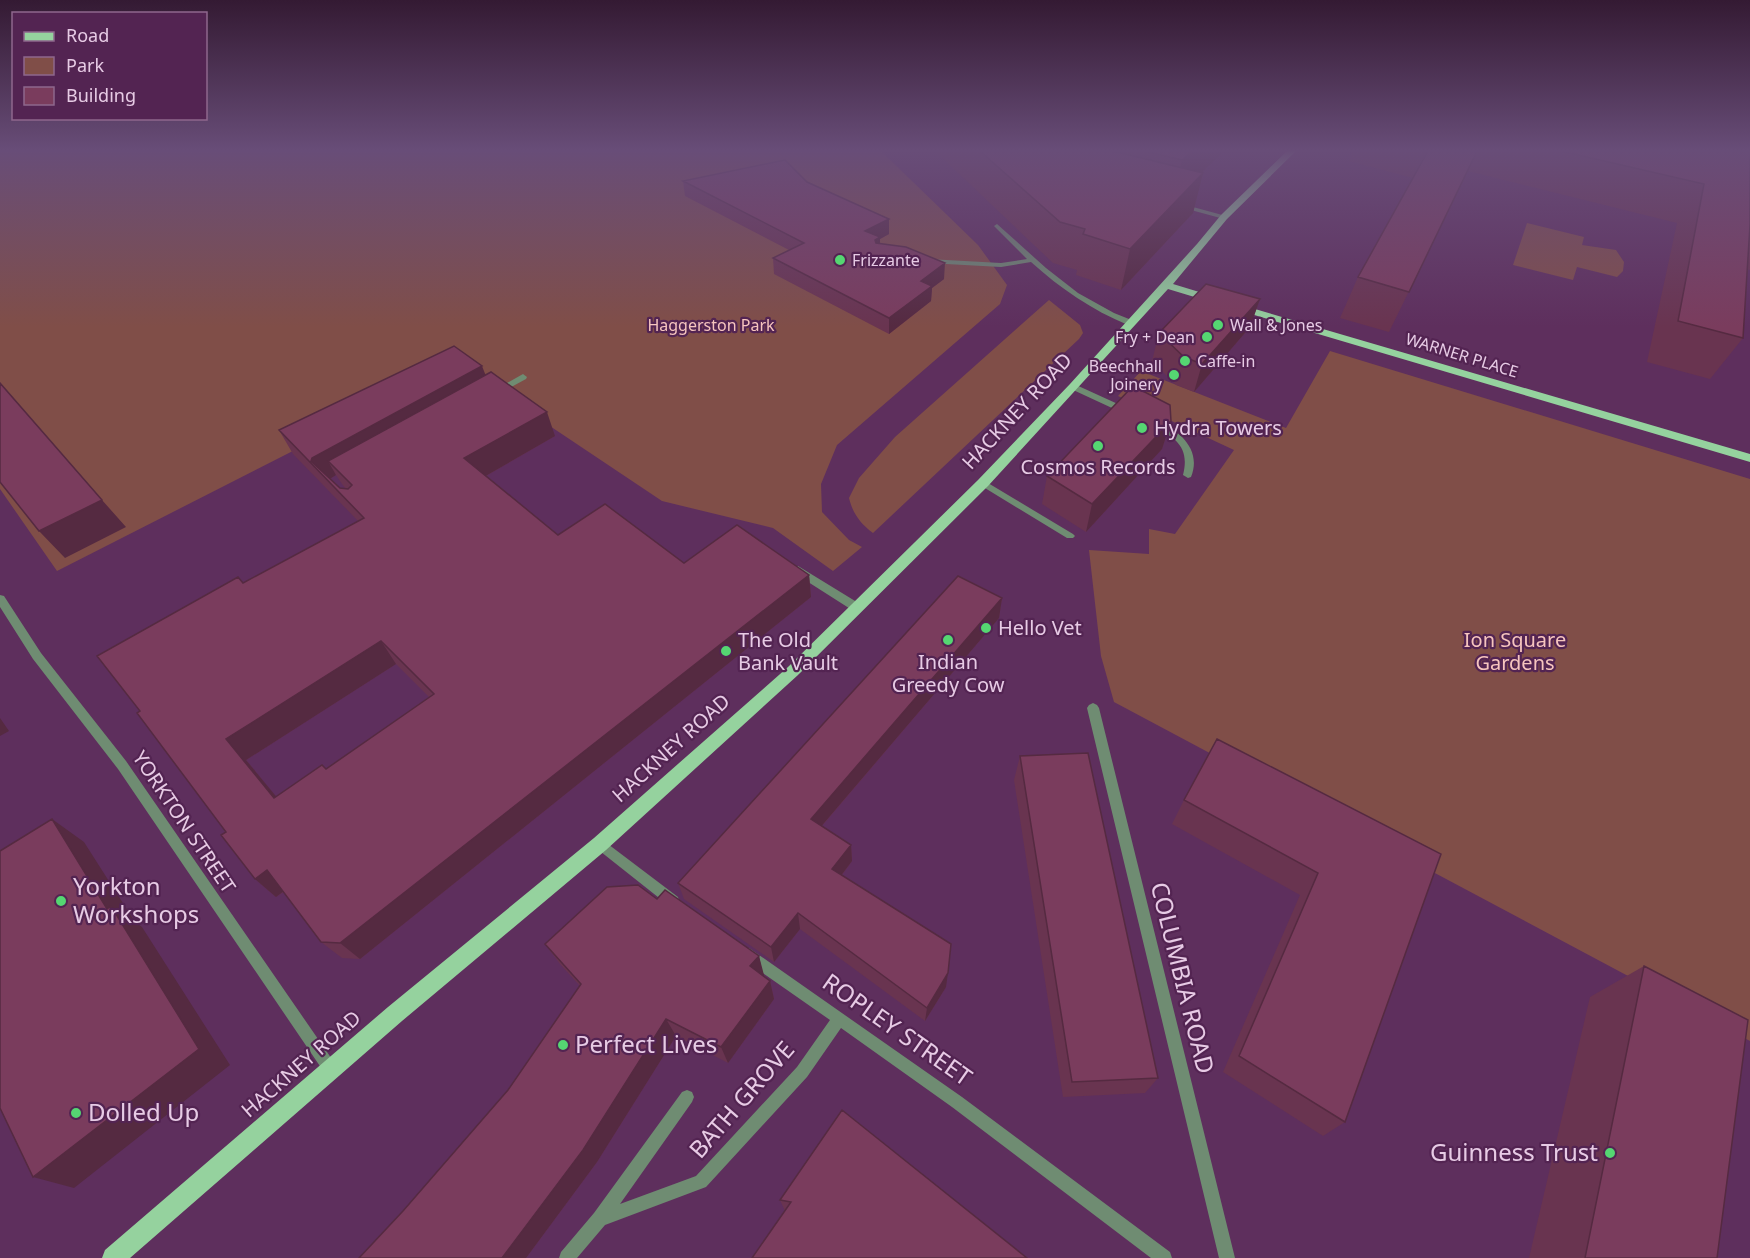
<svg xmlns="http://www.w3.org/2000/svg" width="1750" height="1258" font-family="'Noto Sans',sans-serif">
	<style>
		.green { fill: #804e48 }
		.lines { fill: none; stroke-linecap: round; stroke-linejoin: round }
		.minor { fill: #6f8c72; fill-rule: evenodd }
		.major { fill: #95d29e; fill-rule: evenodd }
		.wall { fill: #693450; fill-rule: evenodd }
		.shaded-wall { fill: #552a41 }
		.building { fill: #7a3c5d; stroke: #552a41; stroke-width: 1.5; fill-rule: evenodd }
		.poi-dot { fill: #55d672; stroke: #532452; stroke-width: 2 }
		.labels { text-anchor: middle; stroke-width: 4.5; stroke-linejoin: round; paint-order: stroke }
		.far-poi-label { font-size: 16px; fill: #e7cbe5; stroke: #532452; text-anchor: start }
		.far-park-label { font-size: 16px; fill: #f6c5be; stroke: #532452 }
		.far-street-label { font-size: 16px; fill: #e7cbe5; stroke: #532452 }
		.street-label { font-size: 20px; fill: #e7cbe5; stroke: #532452 }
		.poi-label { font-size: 20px; fill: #e7cbe5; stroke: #532452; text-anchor: start }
		.park-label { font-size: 20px; fill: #f6c5be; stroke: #532452 }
		.near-poi-label { font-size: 24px; fill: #e7cbe5; stroke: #532452; text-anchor: start }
		.near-street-label { font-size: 24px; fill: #e7cbe5; stroke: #532452 }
	</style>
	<rect width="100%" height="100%" fill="#5e2f5d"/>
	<path class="green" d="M 0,151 L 881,151 L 978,245 L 1007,285 L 1000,304 L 837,445 L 821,484 L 822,512 L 849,540 L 862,547 L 833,571 L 773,528 L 662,501 L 460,366 L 57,571 L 0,489 Z
		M 1527,223 L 1584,237 L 1582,245 L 1616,250 L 1624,262 L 1623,271 L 1617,277 L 1577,267 L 1573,280 L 1513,265 Z
		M 1049,300 L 1080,325 L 1083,333 L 1079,339 L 873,533 C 860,523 853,514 849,498 L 859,478 L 895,437 Z
		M 1330,351 L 1750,479 L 1750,1041 L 1114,702 L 1101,656 L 1089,550 L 1149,554 L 1149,529 L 1175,534 L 1234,450 L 1118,396 L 1141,371 L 1286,428 Z"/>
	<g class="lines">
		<path class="minor" d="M 1182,204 L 1226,216 L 1227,217 L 1224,219 L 1180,207 L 1180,205 Z
			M 997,224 L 1046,268 L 1078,293 L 1114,313 L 1134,321 L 1134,325 L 1128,325 C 1092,310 1061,289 1031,262 L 1001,267 L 928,263 L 924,261 L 928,259 L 1001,263 L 1027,259 L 994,226 Z
			M 523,374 L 527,377 L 526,379 L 500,393 L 494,393 L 493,391 Z
			M 1074,384 L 1131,410 L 1132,412 L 1131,414 L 1125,414 L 1071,389 L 1071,385 Z
			M 1156,421 C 1180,430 1202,450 1191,477 L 1188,478 L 1183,475 C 1190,447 1176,438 1153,426 L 1152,424 Z
			M 983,480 L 1073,534 L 1075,536 L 1073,538 L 1067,538 L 980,485 L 978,483 L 980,481 Z
			M 798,566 L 860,604 L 861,607 L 860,610 L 852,610 L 794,573 L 793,570 Z
			M 0,595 L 4,596 L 41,653 L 126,761 L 336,1065 L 338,1070 L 336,1075 L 331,1077 L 326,1075 L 118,769 L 33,659 L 0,607 Z
			M 1093,703 L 1097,705 L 1099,708 L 1235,1258 L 1219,1258 L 1087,708 L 1089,705 Z
			M 600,838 L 678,897 L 679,901 L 678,905 L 673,907 L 668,905 L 596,848 L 594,844 L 596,840 Z
			M 749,948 L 962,1097 L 1170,1252 L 1172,1258 L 1151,1258 L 952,1107 L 841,1028 L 807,1077 L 706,1187 L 605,1225 L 577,1258 L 559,1258 L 561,1252 L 594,1213 L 682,1092 L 687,1090 L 692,1092 L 694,1097 L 692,1102 L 620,1204 L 696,1176 L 797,1067 L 830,1020 L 744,960 L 742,955 L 744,950 Z"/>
		<path class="major" d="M 1287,151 L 1296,151 L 1227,219 L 1173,284 L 1219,298 L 1219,302 L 1211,302 L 1168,289 L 988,486 L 798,675 L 606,850 L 402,1021 L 130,1258 L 102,1258 L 105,1250 L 388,1007 L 594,838 L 788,667 L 978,480 L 1070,384 L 1197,244 L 1221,215 Z
			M 1238,304 L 1750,454 L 1750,462 L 1234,309 L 1234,305 Z"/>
	</g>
	<path class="wall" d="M 935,151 L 1224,151 L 1201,173 L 1203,173 L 1193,213 L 1121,290 L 1076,275 L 1077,270 L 1053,263 Z
		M 1353,151 L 1750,151 L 1750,270 L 1747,269 L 1743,338 L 1710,379 L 1647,362 L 1677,223 L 1468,171 L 1389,332 L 1340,318 L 1358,277 L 1413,178 L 1349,161 Z
		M 683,181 L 807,182 L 889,219 L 889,234 L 880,239 L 880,243 L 944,279 L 932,288 L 931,301 L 889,334 L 774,274 L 773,258 L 789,250 L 685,196 Z
		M 1260,299 L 1250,327 L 1194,392 L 1176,385 L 1152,361 L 1159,333 Z
		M 486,376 L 555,436 L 486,476 L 558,535 L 684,563 L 809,575 L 811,597 L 360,959 L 342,958 L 321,942 L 284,892 L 276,897 L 255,879 L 226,832 L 140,711 L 358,521 L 293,454 L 279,430 ZM 336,475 L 342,484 L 346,489 L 340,488 L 330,479 ZM 396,664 L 429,697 L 326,769 L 276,797 L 246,760 Z
		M 1171,421 L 1162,449 L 1086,532 L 1042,504 L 1047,476 Z
		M 1002,598 L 999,618 L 822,826 L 851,845 L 852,861 L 842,875 L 946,987 L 925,1021 L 800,929 L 774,962 L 684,899 L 678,883 Z
		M 1020,756 L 1158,1078 L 1145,1093 L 1063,1097 L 1014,780 Z
		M 1184,800 L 1441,854 L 1345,1122 L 1323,1136 L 1223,1072 L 1300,895 L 1172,824 Z
		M 657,899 L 759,956 L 763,976 L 770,981 L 774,999 L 728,1063 L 676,1036 L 597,1162 L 526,1258 L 359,1258 L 403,1211 L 508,1090 L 580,986 L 560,964 L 545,944 Z
		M 1644,966 L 1717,1258 L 1529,1258 L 1590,997 Z
		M 842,1110 L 1027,1258 L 785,1211 L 780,1200 Z"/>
	<path class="shaded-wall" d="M 1193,151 L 1224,151 L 1173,200 L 1182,160 Z
		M 1203,173 L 1193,213 L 1121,290 L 1130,249 Z
		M 889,219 L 889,234 L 880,239 L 880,252 L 865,231 Z
		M 945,263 L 944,279 L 932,288 L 931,301 L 889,334 L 889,318 L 921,281 Z
		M 1260,299 L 1250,327 L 1194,392 L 1202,364 Z
		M 482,366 L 491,389 L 328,461 L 336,475 L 328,480 L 311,461 L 312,458 Z
		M 547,412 L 555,436 L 475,482 L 464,458 Z
		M 1171,421 L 1162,449 L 1086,532 L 1092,504 Z
		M 102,500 L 126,527 L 65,558 L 39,531 Z
		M 809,575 L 811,597 L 360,959 L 340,943 Z
		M 1002,598 L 999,618 L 813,836 L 811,819 Z
		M 381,641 L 396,664 L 246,760 L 294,818 L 274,798 L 226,739 Z
		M 0,718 L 9,731 L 0,736 Z
		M 52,819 L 84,842 L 135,922 L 142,927 L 230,1065 L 74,1188 L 33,1177 L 107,909 Z
		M 851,845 L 852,861 L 834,885 L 832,869 Z
		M 267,870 L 288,888 L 276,897 L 255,879 Z
		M 798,913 L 800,929 L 774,962 L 771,947 Z
		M 759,956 L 764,975 L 756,985 L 750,966 Z
		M 948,973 L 946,987 L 925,1021 L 927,1008 Z
		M 770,981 L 774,999 L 728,1063 L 721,1047 Z
		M 666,1019 L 676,1036 L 597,1162 L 526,1258 L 502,1258 Z"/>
	<path class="building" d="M 980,151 L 1113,151 L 1203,173 L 1130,249 L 1083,234 L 1085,229 L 1060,222 Z
		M 1145,151 L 1193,151 L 1182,160 Z
		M 1428,151 L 1477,151 L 1409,292 L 1358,277 Z
		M 1561,151 L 1750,151 L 1750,225 L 1743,338 L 1678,321 L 1704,184 Z
		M 785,160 L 807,182 L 889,219 L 865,231 L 880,237 L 875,240 L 876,243 L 906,247 L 945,263 L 921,281 L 932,286 L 889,318 L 773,258 L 804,243 L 683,181 Z
		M 1206,284 L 1260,299 L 1202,364 L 1184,357 L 1159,333 Z
		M 454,346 L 482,366 L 312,458 L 311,461 L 340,488 L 348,489 L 352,485 L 328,461 L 491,372 L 547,412 L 464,458 L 558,535 L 605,504 L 684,563 L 737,525 L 809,575 L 340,943 L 321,942 L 267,870 L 255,879 L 221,835 L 226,832 L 137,713 L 140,711 L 97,656 L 238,577 L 243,583 L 364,518 L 279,430 ZM 381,641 L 434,694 L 326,769 L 322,765 L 274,798 L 226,739 Z
		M 0,383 L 102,500 L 39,531 L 0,482 Z
		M 1133,386 L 1170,405 L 1171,421 L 1092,504 L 1047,476 Z
		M 958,576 L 1002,598 L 811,819 L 851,845 L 832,869 L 951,944 L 948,973 L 927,1008 L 798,913 L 771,947 L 678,883 Z
		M 1217,739 L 1441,854 L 1345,1122 L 1239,1056 L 1318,873 L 1184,800 Z
		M 1088,753 L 1158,1078 L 1072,1082 L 1020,756 Z
		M 52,819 L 107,909 L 111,906 L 199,1049 L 33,1177 L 0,1108 L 0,851 Z
		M 638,885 L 657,899 L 665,890 L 759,956 L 750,966 L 770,981 L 721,1047 L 666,1019 L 583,1150 L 502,1258 L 359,1258 L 403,1211 L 508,1090 L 581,984 L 545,944 L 607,887 Z
		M 1644,966 L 1748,1020 L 1717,1258 L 1585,1258 Z
		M 842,1110 L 1027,1258 L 752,1258 L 791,1202 L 780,1200 Z"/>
	<linearGradient id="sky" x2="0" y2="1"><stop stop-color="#341a33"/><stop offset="0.46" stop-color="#684d78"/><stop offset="1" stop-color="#684d78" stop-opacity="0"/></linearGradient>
	<rect width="1750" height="327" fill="url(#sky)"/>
	<g class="poi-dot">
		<circle cx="840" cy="260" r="6"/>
		<circle cx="1218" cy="325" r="6"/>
		<circle cx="1207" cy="337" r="6"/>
		<circle cx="1185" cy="361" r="6"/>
		<circle cx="1174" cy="375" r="6"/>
		<circle cx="1142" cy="428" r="6"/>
		<circle cx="1098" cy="446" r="6"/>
		<circle cx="986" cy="628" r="6"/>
		<circle cx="948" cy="640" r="6"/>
		<circle cx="726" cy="651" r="6"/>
		<circle cx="61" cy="901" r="6"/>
		<circle cx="563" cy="1045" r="6"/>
		<circle cx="76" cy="1113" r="6"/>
		<circle cx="1610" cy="1153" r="6"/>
	</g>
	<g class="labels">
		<g class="far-poi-label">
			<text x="852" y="266">Frizzante</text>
			<text x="1230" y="331">Wall &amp; Jones</text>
			<text x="1195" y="343" text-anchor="end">Fry + Dean</text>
			<text x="1197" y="367">Caffe-in</text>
			<text x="1162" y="372" text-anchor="end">Beechhall<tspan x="1162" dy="18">Joinery</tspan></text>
		</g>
		<g class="far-park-label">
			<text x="711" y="331">Haggerston Park</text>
		</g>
		<g class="far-street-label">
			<text transform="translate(1462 355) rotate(17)" y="6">WARNER PLACE</text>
		</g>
		<g class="street-label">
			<text transform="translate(1017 411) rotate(-47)" y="7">HACKNEY ROAD</text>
			<text transform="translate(671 748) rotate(-42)" y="7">HACKNEY ROAD</text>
			<text transform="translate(184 822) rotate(56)" y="7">YORKTON STREET</text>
			<text transform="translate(301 1064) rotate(-41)" y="7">HACKNEY ROAD</text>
		</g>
		<g class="poi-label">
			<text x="1154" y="435">Hydra Towers</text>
			<text x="1098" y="474" text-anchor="middle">Cosmos Records</text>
			<text x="998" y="635">Hello Vet</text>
			<text x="738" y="647">The Old<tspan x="738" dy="23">Bank Vault</tspan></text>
			<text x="948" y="669" text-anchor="middle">Indian<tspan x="948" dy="23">Greedy Cow</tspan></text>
		</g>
		<g class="park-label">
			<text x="1515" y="647">Ion Square<tspan x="1515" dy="23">Gardens</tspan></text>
		</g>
		<g class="near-poi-label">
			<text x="73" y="895">Yorkton<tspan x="73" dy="28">Workshops</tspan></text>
			<text x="575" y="1053">Perfect Lives</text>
			<text x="88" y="1121">Dolled Up</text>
			<text x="1598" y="1161" text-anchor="end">Guinness Trust</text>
		</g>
		<g class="near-street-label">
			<text transform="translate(1182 978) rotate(76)" y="8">COLUMBIA ROAD</text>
			<text transform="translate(897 1030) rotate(35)" y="8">ROPLEY STREET</text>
			<text transform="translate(742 1100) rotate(-49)" y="8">BATH GROVE</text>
		</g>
	</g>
	<rect x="12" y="12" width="195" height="108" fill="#532452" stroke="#8e678d" stroke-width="1.5"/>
	<rect x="24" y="32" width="30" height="9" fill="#95d29e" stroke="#8e678d" stroke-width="1.5"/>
	<text x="66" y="42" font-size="18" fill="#e7cbe5">Road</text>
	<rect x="24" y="57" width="30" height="18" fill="#804e48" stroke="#8e678d" stroke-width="1.5"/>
	<text x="66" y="72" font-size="18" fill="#e7cbe5">Park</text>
	<rect x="24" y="87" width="30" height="18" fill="#7a3c5d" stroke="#8e678d" stroke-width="1.5"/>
	<text x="66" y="102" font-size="18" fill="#e7cbe5">Building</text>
</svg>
